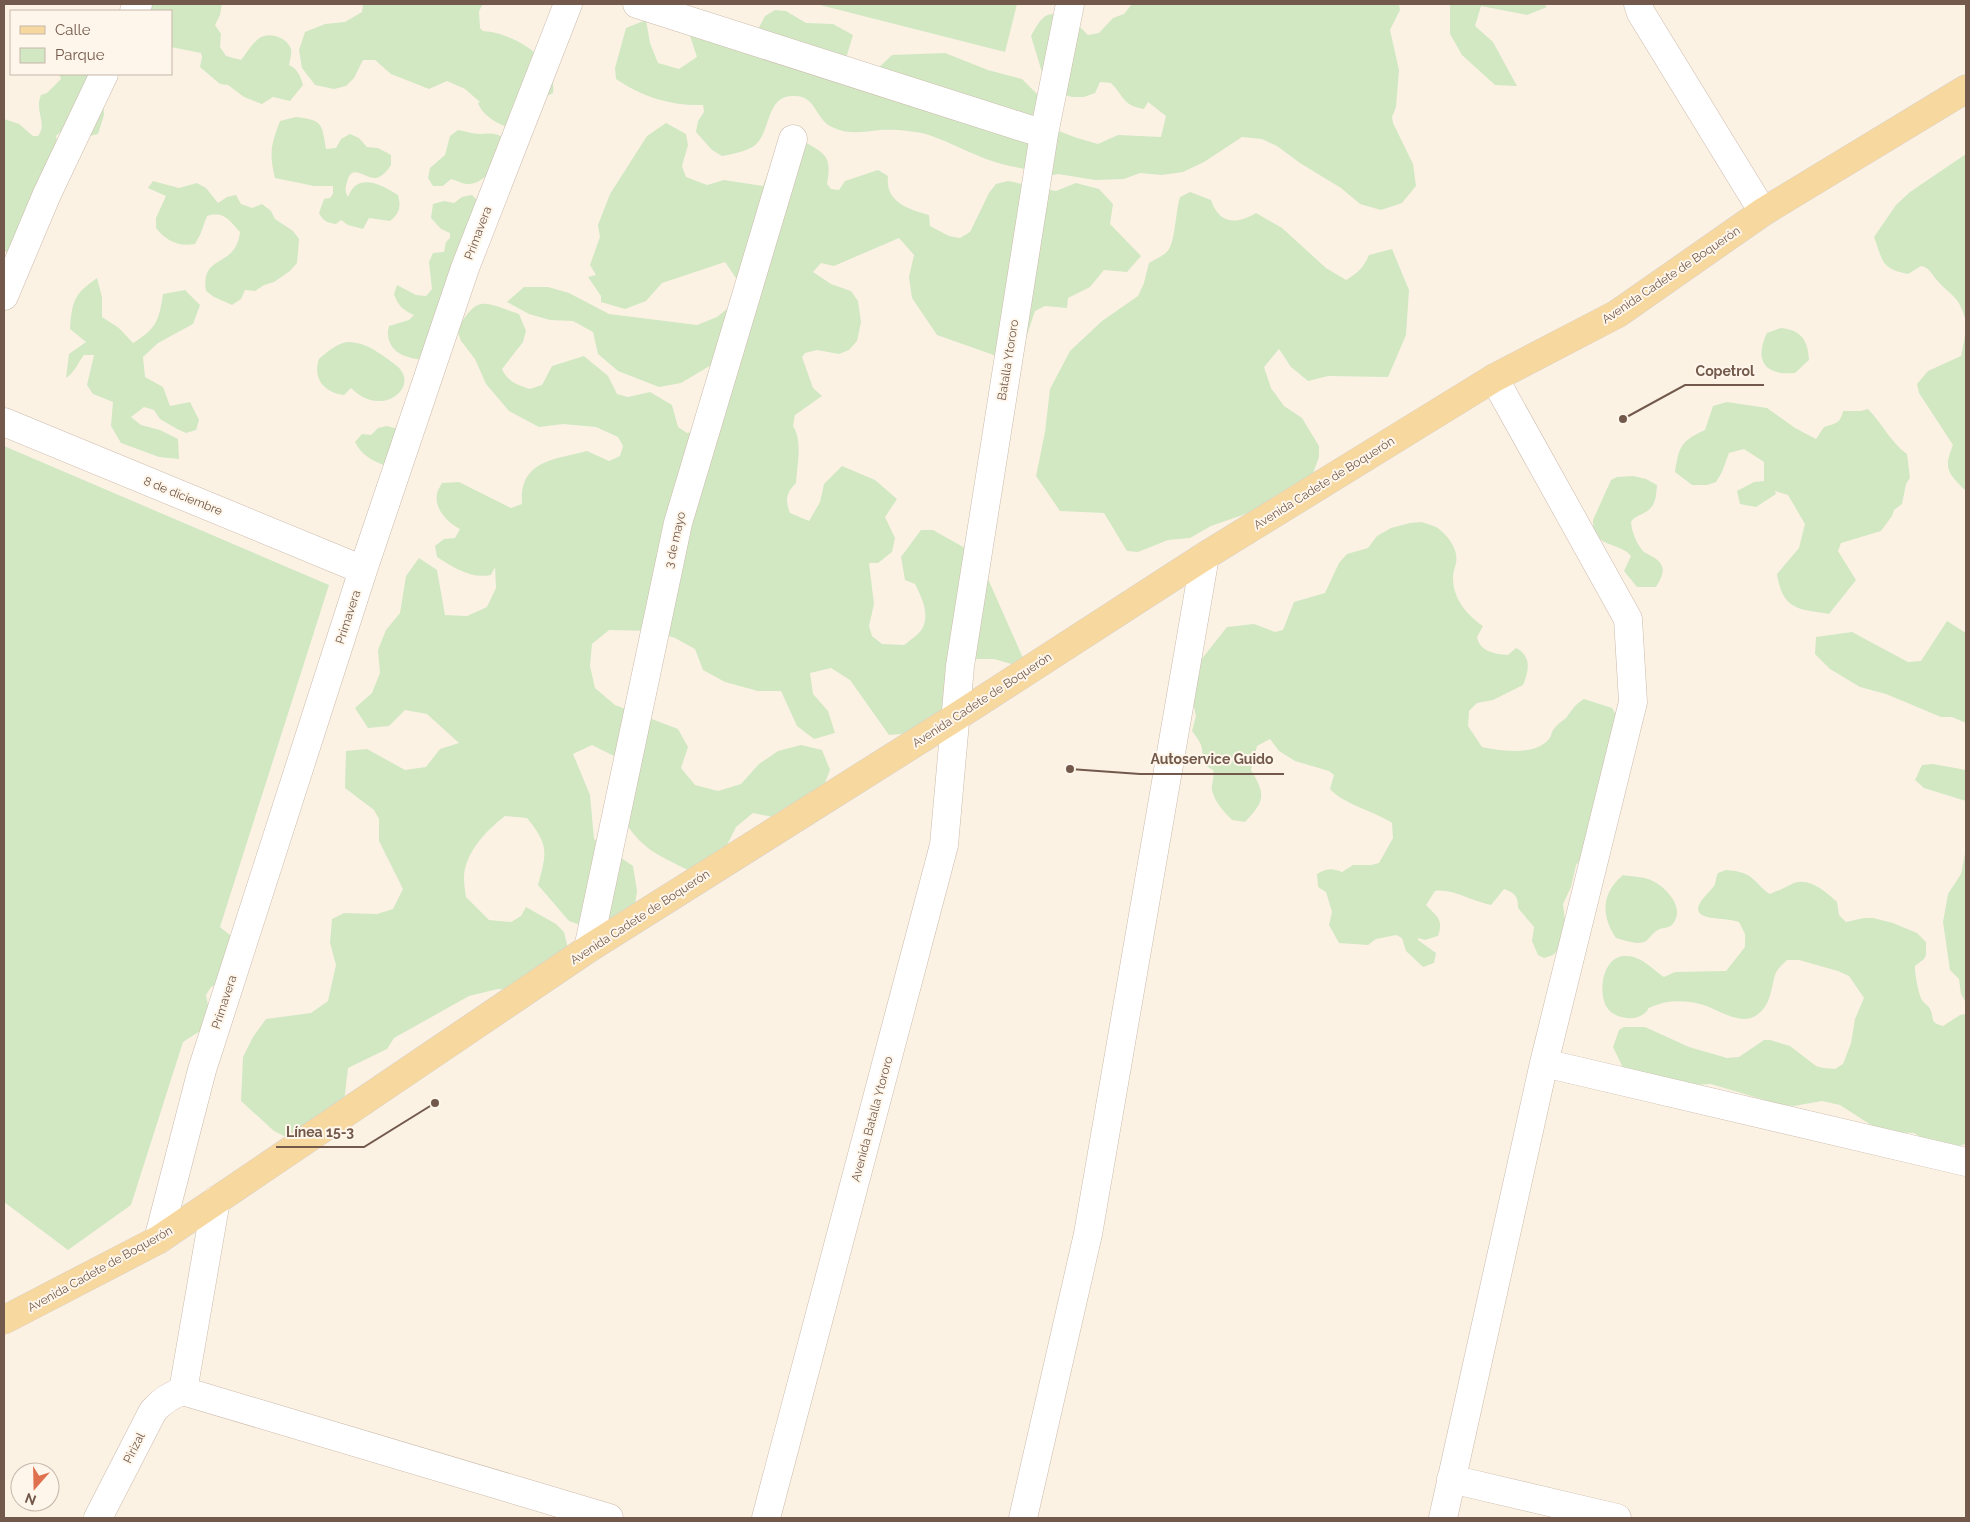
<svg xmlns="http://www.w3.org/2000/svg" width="1970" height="1522" font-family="Raleway,sans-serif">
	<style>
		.green { fill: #d1e8c3 }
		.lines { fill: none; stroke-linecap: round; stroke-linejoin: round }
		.minor-casing { stroke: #ccbaab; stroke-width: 29 }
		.major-casing { stroke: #d8d1cd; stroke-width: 29 }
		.minor { stroke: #fff; stroke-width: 28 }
		.major { stroke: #f7d89f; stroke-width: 28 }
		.labels { text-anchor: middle; stroke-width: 4; stroke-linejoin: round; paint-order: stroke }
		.street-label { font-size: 12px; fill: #72594b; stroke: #fef6ea }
		.leader { fill: none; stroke: #72594b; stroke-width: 2 }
		.callout-dot { fill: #72594b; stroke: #fef6ea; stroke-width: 2 }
		.callout-label { font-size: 14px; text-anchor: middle; font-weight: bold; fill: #72594b; stroke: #fef6ea; stroke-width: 4; stroke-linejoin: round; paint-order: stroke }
	</style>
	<rect width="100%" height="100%" fill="#fbf2e4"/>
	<path class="green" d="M 147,4 L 222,4 L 220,15 L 215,25 L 221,34 L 220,47 L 226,56 L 241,60 C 247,53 251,45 258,39 C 268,31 287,37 291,49 C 292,54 290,60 289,65 C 297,68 301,77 303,85 L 290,101 L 273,97 L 262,104 L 244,97 L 228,85 L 220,84 L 200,67 L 202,57 L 201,53 L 171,47 L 171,11 L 146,11 Z
		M 363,4 L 483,4 L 479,11 L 480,28 L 483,31 C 513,33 558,58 553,93 L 545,97 L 511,127 C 499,126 482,115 478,103 L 480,102 L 465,89 L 447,81 L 429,89 L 391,74 L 375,60 L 363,60 L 354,78 L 346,86 L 334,89 L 315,85 L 302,68 L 299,50 L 305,32 L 325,24 L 345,22 L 362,12 Z
		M 816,4 L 1017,4 L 1005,52 Z
		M 1132,4 L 1399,4 L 1400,10 L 1390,30 L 1399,70 L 1396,107 L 1392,117 L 1393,123 L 1413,164 L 1416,186 L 1402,203 L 1381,210 L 1360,204 L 1341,188 L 1300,163 L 1277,146 L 1262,139 L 1242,137 L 1204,162 L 1183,172 L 1162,175 L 1140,173 L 1124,179 L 1095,180 L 1058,174 C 1049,177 1038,172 1029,170 C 1018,167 1006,166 995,162 C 973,155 952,143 929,135 C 917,131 893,129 880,130 C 863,132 848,135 832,127 C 815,120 817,95 793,96 C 765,96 772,132 754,146 C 745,152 732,154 722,156 L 712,150 L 696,132 L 698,121 L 704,112 L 703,105 C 671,106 642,97 616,79 L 615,68 L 626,28 L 646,20 L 650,43 L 658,63 L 679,69 L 697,57 L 690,36 L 693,14 L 755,35 L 765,16 L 775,10 L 786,11 L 806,23 L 833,24 L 853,35 L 847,55 L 837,75 L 876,70 L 892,55 L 945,53 L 988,70 L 1022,79 L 1038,95 L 1051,128 L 1077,138 L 1098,144 L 1118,135 L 1161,137 L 1166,116 L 1148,102 L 1144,109 C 1123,106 1124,96 1111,83 L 1100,82 L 1095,93 L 1084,97 L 1072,97 L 1062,94 L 1044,79 L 1031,36 C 1045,10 1047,12 1075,17 L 1080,27 L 1088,35 L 1099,33 L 1113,18 L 1124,14 Z
		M 1450,4 L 1544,4 L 1547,7 L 1527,15 L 1481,6 L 1475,26 L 1493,42 L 1517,86 L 1495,85 L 1462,55 L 1450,34 Z
		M 59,74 L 111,74 L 103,95 L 104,115 L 98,134 L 90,136 L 69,124 L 56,136 L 58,147 L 14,255 L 4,251 L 4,119 L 19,124 L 33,136 L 38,136 C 48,123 34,112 41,95 L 47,93 L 61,79 Z
		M 296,117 C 323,120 322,124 326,149 L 336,148 L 341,139 L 350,134 L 359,138 L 367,147 L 378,148 L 391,155 L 391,165 C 388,170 382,177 376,178 C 365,179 352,162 347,182 C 345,188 345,192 348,197 C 357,172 381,184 398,195 C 401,207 400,213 390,221 L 369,218 L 363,229 L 348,225 L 341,220 L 336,224 C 328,223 323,221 319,213 L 324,199 L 330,198 L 333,194 L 333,186 L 314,186 L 275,178 C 269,153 271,145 280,121 Z
		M 666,123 L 686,134 L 688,145 L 682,166 L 686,177 L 707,185 L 724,180 L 763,186 L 771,165 L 803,141 C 826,154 832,156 827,184 L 831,189 L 839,190 L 845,181 L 878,170 L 888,176 C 885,202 908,209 929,215 L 930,226 L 949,236 L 960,238 L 970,232 L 989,193 L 996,184 L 1008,181 L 1056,191 L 1076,183 L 1099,189 L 1113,204 L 1110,224 L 1141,256 L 1127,272 L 1104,270 L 1090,287 L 1068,298 L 1067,308 L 1045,306 L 1035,311 L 1023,347 L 1005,359 L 937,335 L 912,298 L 909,277 L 914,255 L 899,238 L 834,266 L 821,263 L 813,272 L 831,284 L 851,291 L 858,301 L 861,322 L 857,341 L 849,350 L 839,354 L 817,350 L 805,353 L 802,357 L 813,388 L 822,396 L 795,415 L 793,426 C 803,442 797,465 796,483 C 786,493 785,500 790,513 L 809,521 L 820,502 L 824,484 L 842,466 L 875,480 L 897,499 L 885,517 L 895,538 L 892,552 L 878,563 L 869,563 L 874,604 L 869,626 L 872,636 L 882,644 L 904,645 C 909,641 918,635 922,629 C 930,614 922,598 915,584 L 905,580 L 901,557 L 921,530 L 933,530 L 965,548 L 972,557 L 973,568 L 988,579 L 1023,658 L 1015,665 L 994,659 L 959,659 L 952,711 L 911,733 L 889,735 L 850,680 L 831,668 L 810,673 L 813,694 L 828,711 L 835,733 L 814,739 L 797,726 L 781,691 L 758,691 L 725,682 L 703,670 L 695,649 L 675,638 L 653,631 L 609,630 L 592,644 L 590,666 L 595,688 L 615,705 L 678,729 L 688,747 L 681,768 L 695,785 L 718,791 L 741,784 L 759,764 L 778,751 L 801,745 L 822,750 L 830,770 L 822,790 L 792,821 L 753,813 L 736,827 L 726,847 L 690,871 C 656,854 642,850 621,816 L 631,773 L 614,756 L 592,745 L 573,754 L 590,795 L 594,839 L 633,866 L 637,891 L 634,911 L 609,935 L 569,921 L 538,885 C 547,852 549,845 527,818 L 505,816 C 487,830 465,852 464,877 C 464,884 465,891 466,897 L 489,920 L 511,922 L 521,916 L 526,907 L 556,924 L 564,932 L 568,949 L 521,991 L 498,989 L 469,996 L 394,1038 L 387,1049 L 348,1068 L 343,1111 L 294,1141 L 274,1131 L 241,1101 L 243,1057 L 253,1037 L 266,1019 L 311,1013 L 328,1001 L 336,965 L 330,943 L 332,919 L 344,913 L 377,914 L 393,909 L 403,889 L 379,841 L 379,819 L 374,810 L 345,788 L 346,751 L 367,749 L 405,770 L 426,767 L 440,749 L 459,743 L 427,714 L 405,710 L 389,726 L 368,728 L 355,708 L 372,693 L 380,673 L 378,650 L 386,630 L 400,613 L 406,576 L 419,558 L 437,570 L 445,615 L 467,616 L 487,607 L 496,588 L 495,567 L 491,575 C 471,579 454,568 437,557 L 435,546 L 444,539 L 455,538 L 460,529 C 448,523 434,509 437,494 C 437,491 440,487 442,483 L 459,482 L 511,508 L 522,504 C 519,460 554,460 587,451 L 609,461 L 620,456 L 623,446 L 618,437 L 596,427 L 563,424 L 539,427 L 509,411 L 486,384 L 475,359 L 461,341 L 457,330 C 478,294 483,302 519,314 L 526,331 L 523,342 L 502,369 C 508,382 517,385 530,389 L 542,385 L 552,366 L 584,356 L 608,376 L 617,394 L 628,397 L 650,392 L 672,405 L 678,427 L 687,433 L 708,428 L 718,361 L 681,383 L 659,387 L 618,371 L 598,354 L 593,332 L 573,321 L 550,320 L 529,314 L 507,302 L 524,287 L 548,287 L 569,293 L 609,314 L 697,325 L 717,317 L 734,303 L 738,281 L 725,262 L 662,283 L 646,301 L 625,309 L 601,302 L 601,296 L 588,277 L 596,275 L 590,265 L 600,237 L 598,225 L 610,194 L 647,136 Z
		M 458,130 C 465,131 473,134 480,134 C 493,133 496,133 508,140 C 499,155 490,182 470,184 C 464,185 456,180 451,179 L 443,186 L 433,186 L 428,178 L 430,168 L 445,155 L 450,136 Z
		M 1966,154 L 1966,322 C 1959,294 1951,297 1935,278 C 1930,271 1929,268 1921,266 L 1908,274 C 1881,269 1883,261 1874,237 L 1896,205 L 1910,192 Z
		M 153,181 L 179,188 L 197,183 L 206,188 L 218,203 L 227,197 L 236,195 L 241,204 L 252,208 L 262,204 L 271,211 L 275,219 L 293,231 L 299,239 L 298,253 L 297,263 L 290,271 L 274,282 L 264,285 L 255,291 L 245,290 L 241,299 L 232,305 L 214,297 L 206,291 C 200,253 236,269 240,232 C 229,220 224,211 207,216 L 200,235 L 195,244 C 179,247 166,241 156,228 L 156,218 L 166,196 L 148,188 Z
		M 1190,192 L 1211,200 C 1219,224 1236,225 1256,213 L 1282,228 L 1326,268 L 1346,280 C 1358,273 1364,267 1369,255 L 1392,249 L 1409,290 L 1406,335 L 1388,377 L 1328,376 L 1308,381 L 1291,367 L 1279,349 L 1264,367 L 1271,388 L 1284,406 L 1302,418 L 1319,446 L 1319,457 L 1311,479 L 1254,511 L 1211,526 L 1190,538 L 1168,540 L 1138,552 L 1127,551 L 1104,513 L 1060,511 L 1036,476 L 1045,432 L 1050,389 L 1070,351 L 1102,321 L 1138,296 L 1144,283 L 1149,263 C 1155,259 1166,255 1169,249 C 1175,240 1176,210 1180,197 Z
		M 472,195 L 479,202 L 424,361 C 419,359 414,359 408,357 C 393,353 385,341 389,326 L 409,320 L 414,315 C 403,310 398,306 394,294 L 397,285 L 416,295 L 426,296 L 432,289 L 429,262 L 433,253 L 444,252 L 446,242 L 450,238 L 450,233 L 441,229 L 431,218 L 433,204 L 444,201 L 454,203 L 462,197 Z
		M 97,278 L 102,297 L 102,317 L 119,328 L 133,343 C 156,329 159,321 163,294 L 185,290 L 200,305 L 193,324 L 158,343 L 143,357 L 145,377 L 163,387 L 170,406 L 190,402 L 199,420 L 196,430 L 186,433 L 177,429 L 160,419 L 154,410 L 144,407 L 131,417 L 141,425 L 160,430 L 178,439 L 179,459 L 159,457 L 121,443 L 111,426 L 113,402 L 93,394 L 87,385 L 94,355 L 84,355 C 77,364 75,372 66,378 L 69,354 L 86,342 L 70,329 C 72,301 74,294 97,278 Z
		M 1781,328 C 1801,330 1808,340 1809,360 L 1795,373 C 1764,376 1754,360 1767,333 Z
		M 1966,330 L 1966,491 C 1948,473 1943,469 1953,445 L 1919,393 L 1917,384 L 1928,371 L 1961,356 Z
		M 347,342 C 361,342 370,347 382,355 C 387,359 396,364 400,369 C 413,385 395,402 378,401 C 368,401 358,395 351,388 L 344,395 C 325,393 312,379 319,359 C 327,352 336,344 347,342 Z
		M 1727,402 L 1767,408 L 1795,428 L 1816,439 L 1824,427 C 1836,423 1840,424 1843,411 L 1861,411 L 1868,409 C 1882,423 1891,443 1907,454 L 1910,478 L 1906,484 L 1902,504 L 1894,510 L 1892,516 L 1881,531 L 1841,543 L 1838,551 L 1856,580 L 1829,614 C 1797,609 1783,610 1777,574 L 1799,548 L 1805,524 L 1788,495 L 1775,491 L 1776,494 L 1756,507 L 1740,504 L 1737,491 L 1754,482 L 1764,481 L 1764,462 L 1744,449 L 1729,453 L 1722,472 L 1716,482 L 1707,485 L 1692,485 L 1675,472 C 1679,446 1681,441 1705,430 L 1713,406 Z
		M 387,426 L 398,429 L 386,466 C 373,461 361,455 355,442 L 362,434 L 371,435 L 378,428 Z
		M 4,446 L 329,585 L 220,927 L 231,936 L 216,985 L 211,987 L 206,995 L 208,1005 L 200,1031 L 183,1042 L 131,1205 L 68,1250 L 4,1202 Z
		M 1633,476 L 1646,479 L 1657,485 C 1656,497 1656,507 1644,513 C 1639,516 1635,516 1631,522 C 1632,532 1636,543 1643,551 C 1645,553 1650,555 1653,557 C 1668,566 1663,575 1656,587 L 1637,587 L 1624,571 L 1631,556 C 1619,541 1592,549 1593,520 L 1611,480 L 1617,477 Z
		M 1421,522 C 1426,524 1432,525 1436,527 C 1447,534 1459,549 1456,563 C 1455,568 1453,572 1453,578 C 1453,599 1467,615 1483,626 L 1477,637 C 1480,652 1495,654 1508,655 L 1516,648 C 1532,656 1529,671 1523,685 L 1493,700 L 1477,703 L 1469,711 L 1468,726 L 1482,747 C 1501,751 1535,756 1549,739 C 1551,737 1551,734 1552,732 C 1555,726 1561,722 1566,718 C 1573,709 1574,705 1584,699 L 1612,708 L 1620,722 L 1581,859 L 1576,865 L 1571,887 L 1563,904 L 1565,922 L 1558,950 L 1553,955 L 1544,958 L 1538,955 L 1532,941 L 1534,927 L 1518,908 C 1518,896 1515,893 1504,889 L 1491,905 C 1474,902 1451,888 1435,891 L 1426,905 C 1437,917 1444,919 1438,936 L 1425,940 L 1418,938 L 1418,940 L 1436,953 L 1434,963 L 1423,967 L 1406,951 L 1402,938 L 1396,935 L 1376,939 L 1368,945 L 1339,943 L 1329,925 L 1332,912 L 1326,892 L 1318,887 L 1317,874 C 1326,868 1333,868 1342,872 L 1353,865 L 1371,865 L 1379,863 L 1393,838 L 1392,823 C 1374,811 1343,804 1330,789 L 1334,775 L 1329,771 L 1295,761 L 1279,751 L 1270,739 L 1257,746 L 1251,770 C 1266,795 1265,801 1245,822 L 1232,820 C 1224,812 1214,801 1212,790 C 1211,783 1215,778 1213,770 C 1198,762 1205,758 1201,745 C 1199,740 1195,735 1192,731 L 1196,716 L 1193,703 L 1197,665 L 1227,627 L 1254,624 L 1275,632 L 1283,630 L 1294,602 L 1325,593 L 1339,563 L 1347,554 L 1368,548 L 1377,536 L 1391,528 L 1410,523 Z
		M 1947,621 L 1966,633 L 1966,723 L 1952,717 L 1941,717 L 1886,694 L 1860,687 L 1830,669 L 1815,654 L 1816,637 L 1852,632 L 1908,662 L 1921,661 Z
		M 1933,764 L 1966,770 L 1966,801 L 1924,788 L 1915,780 L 1922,765 Z
		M 1966,848 L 1966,1003 L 1961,994 L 1959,979 L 1950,970 L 1943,922 L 1948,894 L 1961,874 Z
		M 1726,870 C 1736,871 1747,872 1754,880 C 1760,885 1763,890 1770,894 C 1778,891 1784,888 1792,884 C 1808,876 1826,892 1837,902 L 1839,915 L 1846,922 L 1864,918 L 1873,918 L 1893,923 L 1917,933 L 1926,942 L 1926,955 L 1924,959 L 1915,966 C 1914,970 1919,996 1922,1000 C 1924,1003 1929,1006 1930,1009 C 1935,1018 1928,1022 1943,1026 L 1960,1015 L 1966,1014 L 1966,1144 L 1961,1145 L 1961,1151 L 1935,1146 L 1914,1133 L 1882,1132 L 1840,1105 L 1822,1101 L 1794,1106 L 1778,1104 L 1711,1084 L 1694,1085 L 1624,1070 L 1613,1047 L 1619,1030 L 1624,1027 L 1645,1027 L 1689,1047 L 1727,1058 L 1739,1057 L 1764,1040 L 1770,1040 L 1790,1046 L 1816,1066 L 1823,1068 L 1835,1069 L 1843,1064 L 1851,1043 L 1855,1019 L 1864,998 L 1849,976 L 1838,971 L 1799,960 L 1787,960 C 1783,964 1777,969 1775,975 C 1771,989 1771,1005 1757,1015 C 1740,1027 1717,1008 1700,1004 C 1684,1000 1666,1000 1651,1007 C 1646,1009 1650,1008 1646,1012 C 1637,1022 1616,1019 1608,1009 C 1597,995 1602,957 1624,956 C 1641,955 1652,969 1664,977 L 1675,972 L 1726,971 L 1745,947 L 1745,934 L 1739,922 C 1729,919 1721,919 1712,918 C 1681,913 1711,893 1715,884 C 1716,881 1716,876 1718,873 Z
		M 1623,875 C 1632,877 1644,876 1653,881 C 1668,889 1686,909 1672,925 C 1667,929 1662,927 1658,930 C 1653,932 1650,938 1646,941 C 1637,946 1625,940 1616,938 C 1601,916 1601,893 1623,875 Z"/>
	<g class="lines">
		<defs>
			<path id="minor" d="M 637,4 L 1044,134
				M 1638,4 L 1641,13 L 1763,212
				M 134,11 L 138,4
				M 4,296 L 47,194 L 104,74
				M 4,422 L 363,570
				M 588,949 L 678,523 L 793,139
				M 1544,1063 L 1966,1162
				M 216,1200 L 183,1391 L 609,1518
				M 158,1240 L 202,1070 L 363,570 L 465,268 L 568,4
				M 1451,1479 L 1617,1518
				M 98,1518 L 153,1411 C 162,1401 170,1395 183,1391
				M 766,1518 L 944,845 L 960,666 L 1044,134 L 1070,4
				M 1023,1518 L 1088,1234 L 1205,556
				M 1443,1518 L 1544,1063 L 1633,702 L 1628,619 L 1494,378"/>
			<path id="major" d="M 4,1320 L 158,1240 L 588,949 L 956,717 L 1205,556 L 1494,378 L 1617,314 L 1763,212 L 1966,89"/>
		</defs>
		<use href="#minor" class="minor-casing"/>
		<use href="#major" class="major-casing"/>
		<use href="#minor" class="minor"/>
		<use href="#major" class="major"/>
	</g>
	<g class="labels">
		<g class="street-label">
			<text transform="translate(478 233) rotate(-69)" y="4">Primavera</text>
			<text transform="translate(1671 275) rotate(-34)" y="4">Avenida Cadete de Boquerón</text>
			<text transform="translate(1008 360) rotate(-81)" y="4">Batalla Ytororo</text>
			<text transform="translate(1324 483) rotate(-32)" y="4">Avenida Cadete de Boquerón</text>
			<text transform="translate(183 496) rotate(22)" y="4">8 de diciembre</text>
			<text transform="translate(675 540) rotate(-77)" y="4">3 de mayo</text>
			<text transform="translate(348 617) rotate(-72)" y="4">Primavera</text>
			<text transform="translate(982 700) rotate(-33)" y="4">Avenida Cadete de Boquerón</text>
			<text transform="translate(640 917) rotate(-33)" y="4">Avenida Cadete de Boquerón</text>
			<text transform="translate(224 1002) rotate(-72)" y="4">Primavera</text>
			<text transform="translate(872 1119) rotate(-75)" y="4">Avenida Batalla Ytororo</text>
			<text transform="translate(100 1269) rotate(-29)" y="4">Avenida Cadete de Boquerón</text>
			<text transform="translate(134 1448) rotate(-63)" y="4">Pirizal</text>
		</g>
	</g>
	<path class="leader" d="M1623 419L1685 385H1764M1070 769L1140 774H1284M435 1103L364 1147H276"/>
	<g class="callout-dot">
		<circle cx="1623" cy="419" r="5"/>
		<circle cx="1070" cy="769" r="5"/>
		<circle cx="435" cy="1103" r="5"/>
	</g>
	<g class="callout-label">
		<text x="1725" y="376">Copetrol</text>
		<text x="1212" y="764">Autoservice Guido</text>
		<text x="320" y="1137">Línea 15-3</text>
	</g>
	<rect width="1970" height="1522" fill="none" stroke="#72594b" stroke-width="10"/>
	<rect x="10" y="10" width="162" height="65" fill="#fef6ea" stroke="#c6b7aa"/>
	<rect x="20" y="26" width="25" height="8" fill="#f7d89f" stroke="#c6b7aa"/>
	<text x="55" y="35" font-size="15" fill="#72594b">Calle</text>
	<rect x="20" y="48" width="25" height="15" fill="#d1e8c3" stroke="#c6b7aa"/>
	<text x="55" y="60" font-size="15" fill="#72594b">Parque</text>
	<g transform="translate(35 1487) rotate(200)"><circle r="24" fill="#fef6ea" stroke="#c6b7aa"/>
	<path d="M0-4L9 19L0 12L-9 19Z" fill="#e0714e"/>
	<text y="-8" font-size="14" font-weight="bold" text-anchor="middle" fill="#72594b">N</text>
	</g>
</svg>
